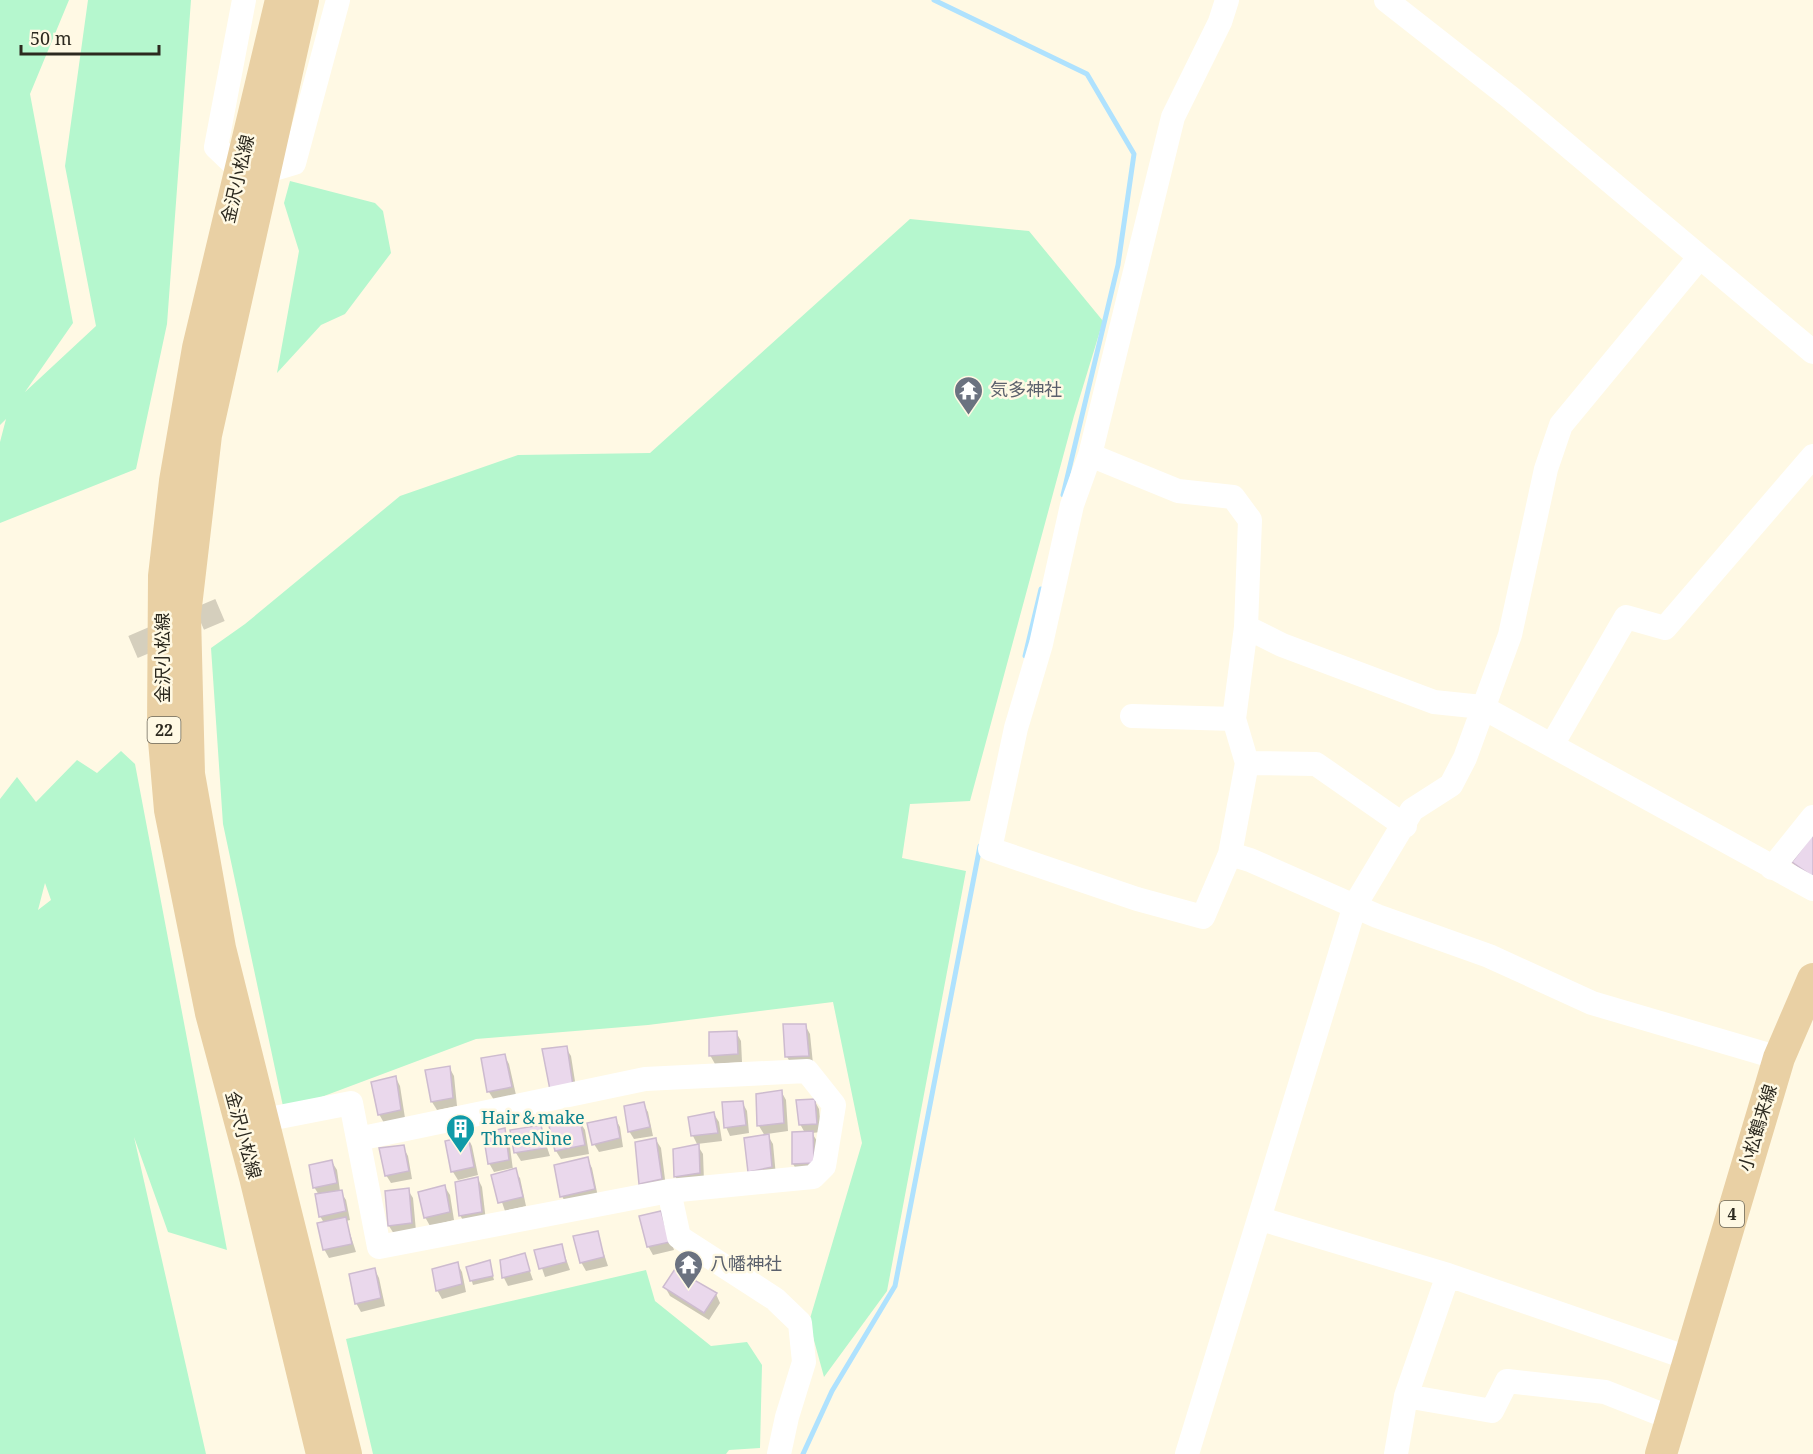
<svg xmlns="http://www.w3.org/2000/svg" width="1813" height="1454" font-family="'Noto Serif','Noto Sans JP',serif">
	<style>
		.green { fill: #b5f7ce; fill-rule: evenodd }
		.shadow { fill: #0003 }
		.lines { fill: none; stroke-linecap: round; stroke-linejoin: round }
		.stream { stroke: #afe2fe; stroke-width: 5 }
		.building { fill: #ead8ec; stroke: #cdbbcf; stroke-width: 1.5 }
		.minor-tunnel { stroke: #d5cfbd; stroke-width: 24; stroke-dasharray: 24 12; stroke-linecap: butt }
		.minor { stroke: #fff; stroke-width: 24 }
		.major { stroke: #e9d0a4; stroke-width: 32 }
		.labels { text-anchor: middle; stroke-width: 5; stroke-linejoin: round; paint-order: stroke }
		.shield { fill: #fff9e4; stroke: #6b675a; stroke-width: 1.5 }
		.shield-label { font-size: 16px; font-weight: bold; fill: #2c291f }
		.street-label { font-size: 18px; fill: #2c291f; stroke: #fff9e4 }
		.worship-label { font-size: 18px; fill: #5b616d; stroke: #fff9e4; text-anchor: start }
		.culture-label { font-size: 18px; fill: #0d838f; stroke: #fff9e4; text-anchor: start }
	</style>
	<rect width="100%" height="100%" fill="#fff9e4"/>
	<path class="green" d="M 0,0 L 69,0 L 30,94 L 73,323 L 25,392 L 96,326 L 65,166 L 88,0 L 191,0 L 167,324 L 136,469 L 0,523 L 0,442 L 6,419 L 0,425 Z
		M 290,181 L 375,203 L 383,211 L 391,253 L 345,314 L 321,325 L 277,373 L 299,251 L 284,203 Z
		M 910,219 L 1029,231 L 1103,321 L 1074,416 L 970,801 L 910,804 L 902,858 L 966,871 L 887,1291 L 824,1377 L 809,1322 L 862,1143 L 833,1002 L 648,1025 L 476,1039 L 284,1111 L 223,824 L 211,648 L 245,624 L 400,496 L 518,455 L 650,453 Z
		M 121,751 L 135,764 L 227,1250 L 168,1232 L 134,1137 L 206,1454 L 0,1454 L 0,799 L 17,777 L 36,802 L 77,760 L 97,773 ZM 45,883 L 51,900 L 38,910 Z
		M 646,1270 L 655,1301 L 711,1346 L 747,1342 L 762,1365 L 760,1448 L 729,1450 L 726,1454 L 373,1454 L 346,1339 Z"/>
	<path class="shadow" d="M 805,1025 L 810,1034 L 813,1064 L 792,1065 L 787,1057 Z
		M 736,1032 L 741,1041 L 742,1062 L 715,1064 L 710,1055 Z
		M 566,1048 L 571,1056 L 577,1094 L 556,1098 Z
		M 504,1055 L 509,1064 L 516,1095 L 494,1100 L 489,1092 Z
		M 449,1067 L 454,1076 L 457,1106 L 437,1110 L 432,1102 Z
		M 396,1078 L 400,1086 L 405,1118 L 384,1123 L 379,1114 Z
		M 781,1091 L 786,1100 L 788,1131 L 767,1134 L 773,1144 L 776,1176 L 750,1171 L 765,1136 L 759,1126 L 757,1095 Z
		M 814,1100 L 819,1109 L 821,1132 L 812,1133 L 817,1141 L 818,1171 L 798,1172 L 793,1164 L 805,1133 L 800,1124 Z
		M 742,1102 L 747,1111 L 749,1133 L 730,1136 L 726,1127 Z
		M 643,1104 L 648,1112 L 653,1136 L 634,1139 L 629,1131 Z
		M 714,1114 L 719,1122 L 722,1141 L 697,1144 L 693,1136 L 690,1118 Z
		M 615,1118 L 620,1127 L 623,1147 L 599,1152 L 594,1144 Z
		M 580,1122 L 585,1130 L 589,1154 L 561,1159 L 556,1151 L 551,1128 Z
		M 540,1127 L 550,1156 L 521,1161 L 516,1153 L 512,1131 Z
		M 504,1130 L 509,1139 L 513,1170 L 520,1178 L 526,1206 L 505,1211 L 493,1176 L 513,1170 L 512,1168 L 494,1172 L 489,1163 Z
		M 468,1138 L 472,1146 L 478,1175 L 458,1180 L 453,1172 L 447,1142 Z
		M 656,1140 L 661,1148 L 666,1187 L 646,1192 L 641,1183 Z
		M 698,1146 L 703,1154 L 704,1181 L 680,1184 L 675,1176 Z
		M 403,1147 L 408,1156 L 412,1179 L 391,1183 L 386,1175 Z
		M 587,1159 L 592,1168 L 598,1197 L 566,1204 L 562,1196 Z
		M 332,1162 L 337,1170 L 340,1191 L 346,1200 L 350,1220 L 346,1221 L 356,1252 L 329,1258 L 324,1249 L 324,1223 L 320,1216 L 319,1195 L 314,1187 Z
		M 478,1179 L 482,1187 L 486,1221 L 465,1224 L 460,1215 Z
		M 445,1187 L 450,1195 L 454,1220 L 430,1226 L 425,1217 Z
		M 408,1190 L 413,1198 L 416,1231 L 394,1234 L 389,1226 Z
		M 665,1222 L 674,1250 L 653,1255 L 648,1246 Z
		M 597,1233 L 608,1266 L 586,1271 L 581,1262 Z
		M 561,1245 L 570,1270 L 545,1277 L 536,1251 Z
		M 524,1255 L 533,1280 L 508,1286 L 504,1278 L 502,1261 Z
		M 489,1262 L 494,1280 L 473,1285 L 468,1268 Z
		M 457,1263 L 462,1272 L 466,1292 L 442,1299 L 437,1290 Z
		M 375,1270 L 379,1278 L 385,1306 L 361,1312 L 356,1303 Z
		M 665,1287 L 716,1294 L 720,1303 L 709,1320 L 670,1296 Z"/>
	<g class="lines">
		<path class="stream" d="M 934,0 L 1087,74 L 1134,154 L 1118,265 L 1063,495
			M 1025,656 L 1041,589
			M 803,1454 L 832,1391 L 895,1286 L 980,846"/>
	</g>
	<path class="building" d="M 1813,834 L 1813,877 L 1792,862 Z
		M 783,1024 L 806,1024 L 809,1056 L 785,1057 Z
		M 737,1031 L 738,1054 L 709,1056 L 709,1032 Z
		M 567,1046 L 573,1086 L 550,1090 L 542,1049 Z
		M 505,1054 L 512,1087 L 487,1092 L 481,1058 Z
		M 450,1066 L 453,1098 L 431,1102 L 425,1070 Z
		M 396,1076 L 401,1110 L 378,1115 L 371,1082 Z
		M 782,1090 L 784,1123 L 757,1126 L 756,1094 Z
		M 815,1099 L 817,1124 L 799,1125 L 796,1100 Z
		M 743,1101 L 746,1125 L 724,1128 L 722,1102 Z
		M 644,1102 L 650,1127 L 628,1132 L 624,1106 Z
		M 714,1112 L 718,1133 L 691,1136 L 688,1117 Z
		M 616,1117 L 620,1138 L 592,1145 L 587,1123 Z
		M 580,1120 L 585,1145 L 555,1151 L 549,1126 Z
		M 541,1125 L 546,1148 L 514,1153 L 510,1130 Z
		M 505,1128 L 509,1160 L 488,1164 L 483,1133 Z
		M 813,1131 L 814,1163 L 792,1164 L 792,1132 Z
		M 769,1134 L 772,1167 L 748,1172 L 744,1138 Z
		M 468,1136 L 474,1167 L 451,1172 L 445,1141 Z
		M 656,1138 L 662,1179 L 639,1184 L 635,1142 Z
		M 699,1144 L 700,1173 L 674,1177 L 673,1149 Z
		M 404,1145 L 409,1171 L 385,1176 L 379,1148 Z
		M 588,1157 L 595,1189 L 560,1197 L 554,1165 Z
		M 332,1160 L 337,1183 L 313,1188 L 309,1165 Z
		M 516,1168 L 523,1197 L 498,1203 L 491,1175 Z
		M 478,1177 L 482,1212 L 459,1216 L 455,1182 Z
		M 445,1185 L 450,1212 L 424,1218 L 418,1192 Z
		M 409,1188 L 412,1223 L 388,1226 L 385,1191 Z
		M 342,1190 L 346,1211 L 319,1217 L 315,1194 Z
		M 661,1211 L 670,1242 L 647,1247 L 639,1216 Z
		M 346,1217 L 352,1244 L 323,1250 L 317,1223 Z
		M 598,1231 L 604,1257 L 580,1263 L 573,1236 Z
		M 562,1244 L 566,1262 L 539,1269 L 534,1250 Z
		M 525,1253 L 530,1271 L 502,1278 L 500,1260 Z
		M 490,1260 L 493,1276 L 470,1281 L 466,1267 Z
		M 458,1262 L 462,1284 L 436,1291 L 432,1269 Z
		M 375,1268 L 381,1298 L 355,1304 L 349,1274 Z
		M 675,1269 L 717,1293 L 704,1313 L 663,1287 Z"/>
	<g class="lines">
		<path class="minor-tunnel" d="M 133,647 L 220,610"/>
		<path class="minor" d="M 1227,0 L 1220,22 L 1173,117 L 1090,455 L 1072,505 L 1041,644 L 1016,728 L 990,849 L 1137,899 L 1203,917 L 1230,854 L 1250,860 L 1377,916 L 1489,956 L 1592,1003 L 1779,1058
			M 1386,0 L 1511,98 L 1813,352
			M 239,169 L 216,147 L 244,0
			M 264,172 L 294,163 L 338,0
			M 1090,455 L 1178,491 L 1233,497 L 1250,520 L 1246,627 L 1282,645 L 1434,702 L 1482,707 L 1813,889
			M 1132,716 L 1234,719
			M 1552,745 L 1626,617 L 1665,628 L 1813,456
			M 1247,763 L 1316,764 L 1405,826
			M 1230,854 L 1247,763 L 1234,719 L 1246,627
			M 1772,868 L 1813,817
			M 264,1120 L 351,1103 L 379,1247 L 669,1191 L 813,1177 L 824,1166 L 834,1105 L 807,1071 L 645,1079 L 358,1139
			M 669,1191 L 679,1237 L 775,1299 L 800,1323 L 804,1362 L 787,1417 L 779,1454
			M 1261,1219 L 1448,1275 L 1688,1358
			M 1406,1396 L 1492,1411 L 1507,1381 L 1605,1392 L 1671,1418
			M 1187,1454 L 1355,905 L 1412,810 L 1451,785 L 1465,758 L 1510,635 L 1546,469 L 1561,425 L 1699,258
			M 1396,1454 L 1406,1396 L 1448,1275"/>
		<path class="major" d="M 281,0 L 198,348 L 175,481 L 164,576 L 163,729 L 170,810 L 211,1013 L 255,1177 L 322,1454
			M 303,0 L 206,435 L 185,615 L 189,774 L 220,948 L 346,1454
			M 1661,1454 L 1779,1058 L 1813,979"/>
	</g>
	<defs>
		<symbol id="temple-pin" viewBox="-11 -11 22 30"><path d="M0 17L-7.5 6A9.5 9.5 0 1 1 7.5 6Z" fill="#6b7280" stroke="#fff9e4"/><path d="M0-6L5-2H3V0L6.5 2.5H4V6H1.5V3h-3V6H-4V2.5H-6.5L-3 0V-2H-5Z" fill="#fff"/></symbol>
		<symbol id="building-pin" viewBox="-11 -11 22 30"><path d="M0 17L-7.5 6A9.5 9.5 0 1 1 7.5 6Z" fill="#0f9aa8" stroke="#fff9e4"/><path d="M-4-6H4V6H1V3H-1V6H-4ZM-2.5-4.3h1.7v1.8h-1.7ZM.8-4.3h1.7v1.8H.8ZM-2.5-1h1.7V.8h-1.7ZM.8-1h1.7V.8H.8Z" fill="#fff"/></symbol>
	</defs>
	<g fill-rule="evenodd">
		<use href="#temple-pin" x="952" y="374" width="33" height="45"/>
		<use href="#building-pin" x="444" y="1112" width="33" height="45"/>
		<use href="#temple-pin" x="672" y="1248" width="33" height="45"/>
	</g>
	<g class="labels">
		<g class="shield">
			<rect x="147.5" y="717" width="33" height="26" rx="4.5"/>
			<rect x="1720" y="1201" width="24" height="26" rx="4.5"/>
		</g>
		<g class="shield-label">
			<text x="164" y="736">22</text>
			<text x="1732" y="1220">4</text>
		</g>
		<g class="street-label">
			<text transform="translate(238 179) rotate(-77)" y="6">金沢小松線</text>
			<text transform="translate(163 658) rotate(-90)" y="6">金沢小松線</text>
			<text transform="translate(1758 1128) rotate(-73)" y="6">小松鶴来線</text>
			<text transform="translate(243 1135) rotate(75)" y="6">金沢小松線</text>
		</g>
		<g class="worship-label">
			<text x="990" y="396">気多神社</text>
			<text x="710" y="1270">八幡神社</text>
		</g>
		<g class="culture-label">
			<text x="481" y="1124">Hair＆make<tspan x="481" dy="21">ThreeNine</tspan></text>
		</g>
	</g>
	<path d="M21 45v9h138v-9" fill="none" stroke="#2c291f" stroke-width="3"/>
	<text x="30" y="45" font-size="18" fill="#2c291f" stroke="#fff9e4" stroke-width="4.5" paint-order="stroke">50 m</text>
</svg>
